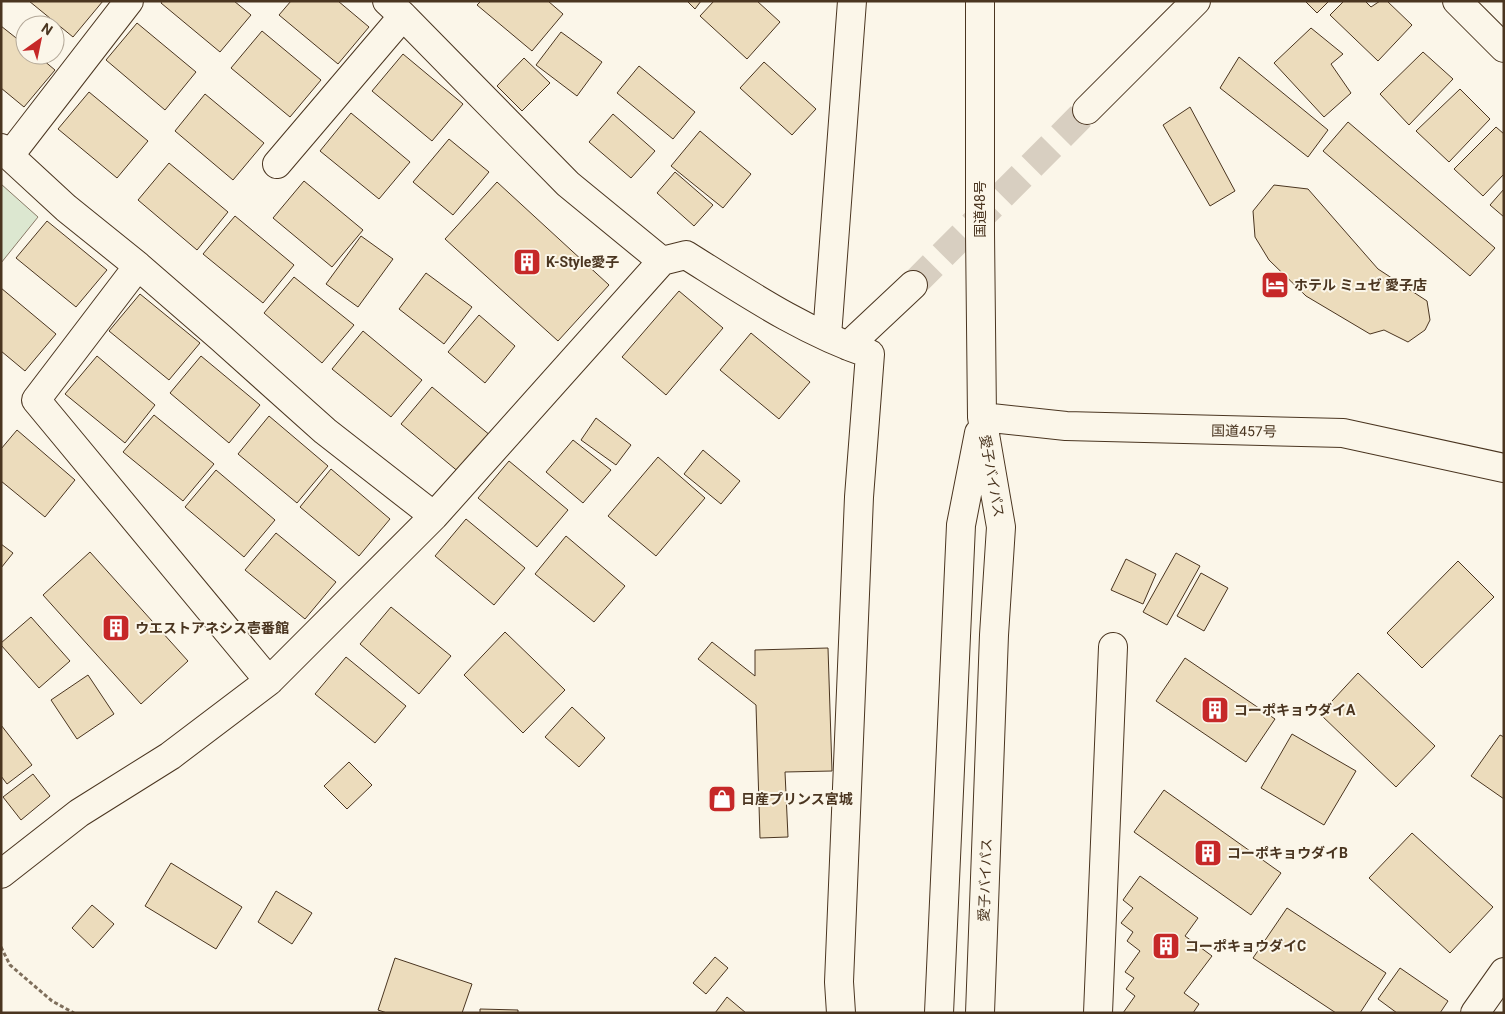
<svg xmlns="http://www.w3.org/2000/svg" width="1505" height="1014" font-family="Roboto,'Noto Sans JP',sans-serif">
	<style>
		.green { fill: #dce7d0; stroke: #887966 }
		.building { fill: #ecdcbc; stroke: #4a3520 }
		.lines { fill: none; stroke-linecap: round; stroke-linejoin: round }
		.minor-tunnel { stroke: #d8cfc1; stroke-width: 28; stroke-dasharray: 28 14; stroke-linecap: butt }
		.minor-casing { stroke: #4a3520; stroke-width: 30 }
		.trunk-casing { stroke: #4a3520; stroke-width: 30 }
		.path { stroke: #7f6f5c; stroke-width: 3; stroke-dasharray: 4 2.5; stroke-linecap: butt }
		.minor { stroke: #fbf6e9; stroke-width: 28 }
		.trunk { stroke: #fbf6e9; stroke-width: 28 }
		.labels { text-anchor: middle; stroke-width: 4; stroke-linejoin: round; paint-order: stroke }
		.street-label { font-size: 14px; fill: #4a3520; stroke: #fbf6e9 }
		.poi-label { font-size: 14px; font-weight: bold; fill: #4a3520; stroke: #fbf6e9; text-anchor: start }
	</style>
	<rect width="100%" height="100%" fill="#fbf6e9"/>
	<path class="green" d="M 1,184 L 38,217 L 1,263 Z"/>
	<path class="building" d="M 29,1 L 103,1 L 73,37 Z
		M 162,1 L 234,1 L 251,15 L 220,52 L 161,3 Z
		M 291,1 L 338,1 L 369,27 L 338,64 L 279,15 Z
		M 481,1 L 548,1 L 563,14 L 532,51 L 477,5 Z
		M 687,1 L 701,1 L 695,9 Z
		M 714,1 L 757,1 L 780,22 L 747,59 L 700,16 Z
		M 1305,1 L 1329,1 L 1317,13 Z
		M 1344,1 L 1365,1 L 1371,7 L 1380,1 L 1387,1 L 1412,25 L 1378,61 L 1330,15 Z
		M 137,23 L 196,72 L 165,110 L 106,60 Z
		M 1,26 L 25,45 L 25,55 L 37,55 L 55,70 L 24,107 L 1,88 Z
		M 1311,28 L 1343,54 L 1331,64 L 1351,93 L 1324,117 L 1274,63 Z
		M 262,31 L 321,80 L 290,117 L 231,68 Z
		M 561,32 L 602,62 L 577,96 L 536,65 Z
		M 1423,52 L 1453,79 L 1409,125 L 1380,94 Z
		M 403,54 L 463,104 L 432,141 L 372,91 Z
		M 1239,57 L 1328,130 L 1308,157 L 1220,88 Z
		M 524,58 L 550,83 L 522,111 L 497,86 Z
		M 764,62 L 816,109 L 792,135 L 740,88 Z
		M 639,66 L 695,112 L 673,139 L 617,93 Z
		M 1460,89 L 1490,119 L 1449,162 L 1416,131 Z
		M 89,92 L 148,141 L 117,178 L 58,129 Z
		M 205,94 L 264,143 L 233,180 L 175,131 Z
		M 1190,107 L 1235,191 L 1210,206 L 1163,125 Z
		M 351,113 L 410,162 L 379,199 L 320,151 Z
		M 613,114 L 655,151 L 631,178 L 589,142 Z
		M 1348,122 L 1495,248 L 1470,276 L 1323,151 Z
		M 1496,127 L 1504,134 L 1504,174 L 1483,196 L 1454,169 Z
		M 700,131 L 751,174 L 723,208 L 671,166 Z
		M 449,139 L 489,172 L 453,215 L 413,182 Z
		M 169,163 L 228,212 L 197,250 L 138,200 Z
		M 675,172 L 713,205 L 694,226 L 657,193 Z
		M 304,181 L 363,230 L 332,267 L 273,218 Z
		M 497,182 L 609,285 L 558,341 L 445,239 Z
		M 1274,185 L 1308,189 L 1378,269 L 1427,301 L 1430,320 L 1425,330 L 1408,342 L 1384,330 L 1370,334 L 1306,296 L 1269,260 L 1255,237 L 1253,211 Z
		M 1504,189 L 1504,217 L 1490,205 Z
		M 235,216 L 294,265 L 263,303 L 203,254 Z
		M 47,221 L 107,270 L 76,307 L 16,258 Z
		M 361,236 L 393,259 L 358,307 L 326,284 Z
		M 426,273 L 472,307 L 444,344 L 399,309 Z
		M 294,277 L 354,325 L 322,363 L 264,313 Z
		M 1,288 L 56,334 L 25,371 L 1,351 Z
		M 679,291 L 723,328 L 666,395 L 622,357 Z
		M 140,294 L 200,343 L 169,380 L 109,331 Z
		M 479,315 L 515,346 L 485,383 L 448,352 Z
		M 363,331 L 422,380 L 391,417 L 332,369 Z
		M 751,333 L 810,382 L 779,419 L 720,370 Z
		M 97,356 L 155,405 L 125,443 L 65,394 Z
		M 201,356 L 260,405 L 229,443 L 170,393 Z
		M 432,387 L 491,436 L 460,473 L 401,424 Z
		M 154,415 L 214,464 L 183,501 L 123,452 Z
		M 269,416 L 328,466 L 297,503 L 238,454 Z
		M 596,418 L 631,445 L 616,465 L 581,440 Z
		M 17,430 L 75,480 L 45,517 L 1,481 L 1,449 Z
		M 573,440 L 611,470 L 583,503 L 546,472 Z
		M 703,450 L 740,481 L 721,504 L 684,474 Z
		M 658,457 L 705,498 L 656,556 L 608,516 Z
		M 509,461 L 568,510 L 537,547 L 478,498 Z
		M 331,469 L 390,519 L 359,556 L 300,507 Z
		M 216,470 L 275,520 L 244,557 L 185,507 Z
		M 466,519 L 525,568 L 494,605 L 435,556 Z
		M 276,533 L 336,582 L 305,619 L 245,570 Z
		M 566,536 L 625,586 L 594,622 L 535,574 Z
		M 1,544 L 13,553 L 1,568 Z
		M 90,552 L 188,661 L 141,704 L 43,595 Z
		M 1176,553 L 1200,566 L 1167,625 L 1143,612 Z
		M 1126,559 L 1156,574 L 1143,604 L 1111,590 Z
		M 1458,561 L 1494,597 L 1422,668 L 1387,633 Z
		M 1201,573 L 1228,588 L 1204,631 L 1177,616 Z
		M 391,607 L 451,656 L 419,694 L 360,644 Z
		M 31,617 L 70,661 L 39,688 L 1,645 L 1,643 Z
		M 505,632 L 565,690 L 523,733 L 464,675 Z
		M 712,642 L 755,676 L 755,650 L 828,648 L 832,771 L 785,772 L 788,837 L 760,838 L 756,705 L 698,659 Z
		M 346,657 L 406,706 L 375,743 L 315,694 Z
		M 1185,658 L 1275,719 L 1246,762 L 1156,701 Z
		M 1358,673 L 1435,746 L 1396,787 L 1320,714 Z
		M 88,675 L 114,714 L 77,739 L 51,700 Z
		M 572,707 L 605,738 L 579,767 L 545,737 Z
		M 1,725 L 32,765 L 7,784 L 1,776 Z
		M 1292,734 L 1356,771 L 1324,825 L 1261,788 Z
		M 1500,735 L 1504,737 L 1504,799 L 1471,776 Z
		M 349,762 L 372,785 L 347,809 L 324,786 Z
		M 33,774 L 50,796 L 21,820 L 3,797 Z
		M 1164,790 L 1281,873 L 1251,915 L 1134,832 Z
		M 1412,833 L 1493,907 L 1450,953 L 1369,878 Z
		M 171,863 L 242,907 L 216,949 L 145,906 Z
		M 1140,876 L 1198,918 L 1185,936 L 1212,956 L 1184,993 L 1199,1004 L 1193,1013 L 1123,1013 L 1135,996 L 1126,989 L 1134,978 L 1125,972 L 1140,951 L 1127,941 L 1133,932 L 1121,923 L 1133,908 L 1123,900 Z
		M 276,891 L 312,913 L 292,944 L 258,922 Z
		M 92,905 L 114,924 L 93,948 L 72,928 Z
		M 1287,908 L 1386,973 L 1360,1013 L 1336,1013 L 1253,958 Z
		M 715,957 L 728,968 L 706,994 L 693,983 Z
		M 395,958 L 472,984 L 462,1013 L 387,1013 L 378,1010 Z
		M 1400,968 L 1448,1001 L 1440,1013 L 1397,1013 L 1378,999 Z
		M 727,997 L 746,1013 L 715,1013 Z
		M 480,1009 L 518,1010 L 518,1013 L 480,1013 Z"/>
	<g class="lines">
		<path class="minor-tunnel" d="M 913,285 L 1087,110"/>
		<defs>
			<path id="minor" d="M 387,1 L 403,16 L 568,184 L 662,261
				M 1457,1 L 1504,48
				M 1087,110 L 1196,1
				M 1,148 L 66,208 L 138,266 L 221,338 L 325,431 L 434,516
				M 10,155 L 129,1
				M 277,164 L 403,16
				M 138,266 L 36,400 L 269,681
				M 827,336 L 852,1
				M 848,346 L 913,285
				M 1,874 L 79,813 L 170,756 L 269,681 L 434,516 L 662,261 L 686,255 C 745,292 804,332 870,354 L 859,497 L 839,982 L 841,1013
				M 1098,1013 L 1113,647
				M 1475,1013 L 1504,972"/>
			<path id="trunk" d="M 982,417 L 1066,426 L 1343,433 L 1504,468
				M 939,1013 L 961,525 L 979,433
				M 980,1013 L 994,635 L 1001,527 L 982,417 L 980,233 L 980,1"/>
		</defs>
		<use href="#minor" class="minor-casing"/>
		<use href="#trunk" class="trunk-casing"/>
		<path class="path" d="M 1,947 L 10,965 L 52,1001 L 74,1013"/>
		<use href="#minor" class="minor"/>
		<use href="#trunk" class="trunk"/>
	</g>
	<defs>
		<symbol id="building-square" viewBox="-11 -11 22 22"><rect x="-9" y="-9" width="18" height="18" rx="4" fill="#c62828" stroke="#fbf6e9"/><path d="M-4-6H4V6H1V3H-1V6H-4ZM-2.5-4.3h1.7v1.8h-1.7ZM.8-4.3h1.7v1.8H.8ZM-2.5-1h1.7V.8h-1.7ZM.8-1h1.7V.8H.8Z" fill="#fff"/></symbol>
		<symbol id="hotel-square" viewBox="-11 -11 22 22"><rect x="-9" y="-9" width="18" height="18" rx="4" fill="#c62828" stroke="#fbf6e9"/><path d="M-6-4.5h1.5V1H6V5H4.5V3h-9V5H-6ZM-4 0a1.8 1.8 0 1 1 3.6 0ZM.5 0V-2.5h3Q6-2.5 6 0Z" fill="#fff"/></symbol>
		<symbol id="shop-square" viewBox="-11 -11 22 22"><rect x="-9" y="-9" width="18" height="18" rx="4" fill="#c62828" stroke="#fbf6e9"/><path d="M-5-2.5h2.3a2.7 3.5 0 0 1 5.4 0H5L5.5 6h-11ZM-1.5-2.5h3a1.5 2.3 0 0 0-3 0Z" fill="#fff"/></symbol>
	</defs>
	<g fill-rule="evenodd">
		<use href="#building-square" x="511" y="246" width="32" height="32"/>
		<use href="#hotel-square" x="1259" y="269" width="32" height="32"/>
		<use href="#building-square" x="100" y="612" width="32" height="32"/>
		<use href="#building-square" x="1199" y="694" width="32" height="32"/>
		<use href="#shop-square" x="706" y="783" width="32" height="32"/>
		<use href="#building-square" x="1192" y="837" width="32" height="32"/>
		<use href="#building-square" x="1150" y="930" width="32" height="32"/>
	</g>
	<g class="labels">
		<g class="street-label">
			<text transform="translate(980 209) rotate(-90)" y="5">国道48号</text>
			<text transform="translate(1244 431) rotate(1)" y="5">国道457号</text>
			<text transform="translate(992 476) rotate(80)" y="5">愛子バイパス</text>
			<text transform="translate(985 880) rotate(-88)" y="5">愛子バイパス</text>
		</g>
		<g class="poi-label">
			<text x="546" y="267">K-Style愛子</text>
			<text x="1294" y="290">ホテル ミュゼ 愛子店</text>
			<text x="135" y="633">ウエストアネシス壱番館</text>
			<text x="1234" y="715">コーポキョウダイA</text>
			<text x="741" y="804">日産プリンス宮城</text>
			<text x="1227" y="858">コーポキョウダイB</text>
			<text x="1185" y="951">コーポキョウダイC</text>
		</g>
	</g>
	<rect width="1505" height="1014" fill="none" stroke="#4a3520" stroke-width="5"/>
	<g transform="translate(40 40) rotate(33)"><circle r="24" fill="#fbf6e9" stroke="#b4a999"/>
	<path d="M0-4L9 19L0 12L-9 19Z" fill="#c62828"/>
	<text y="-8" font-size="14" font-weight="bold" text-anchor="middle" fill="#4a3520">N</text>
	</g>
</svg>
